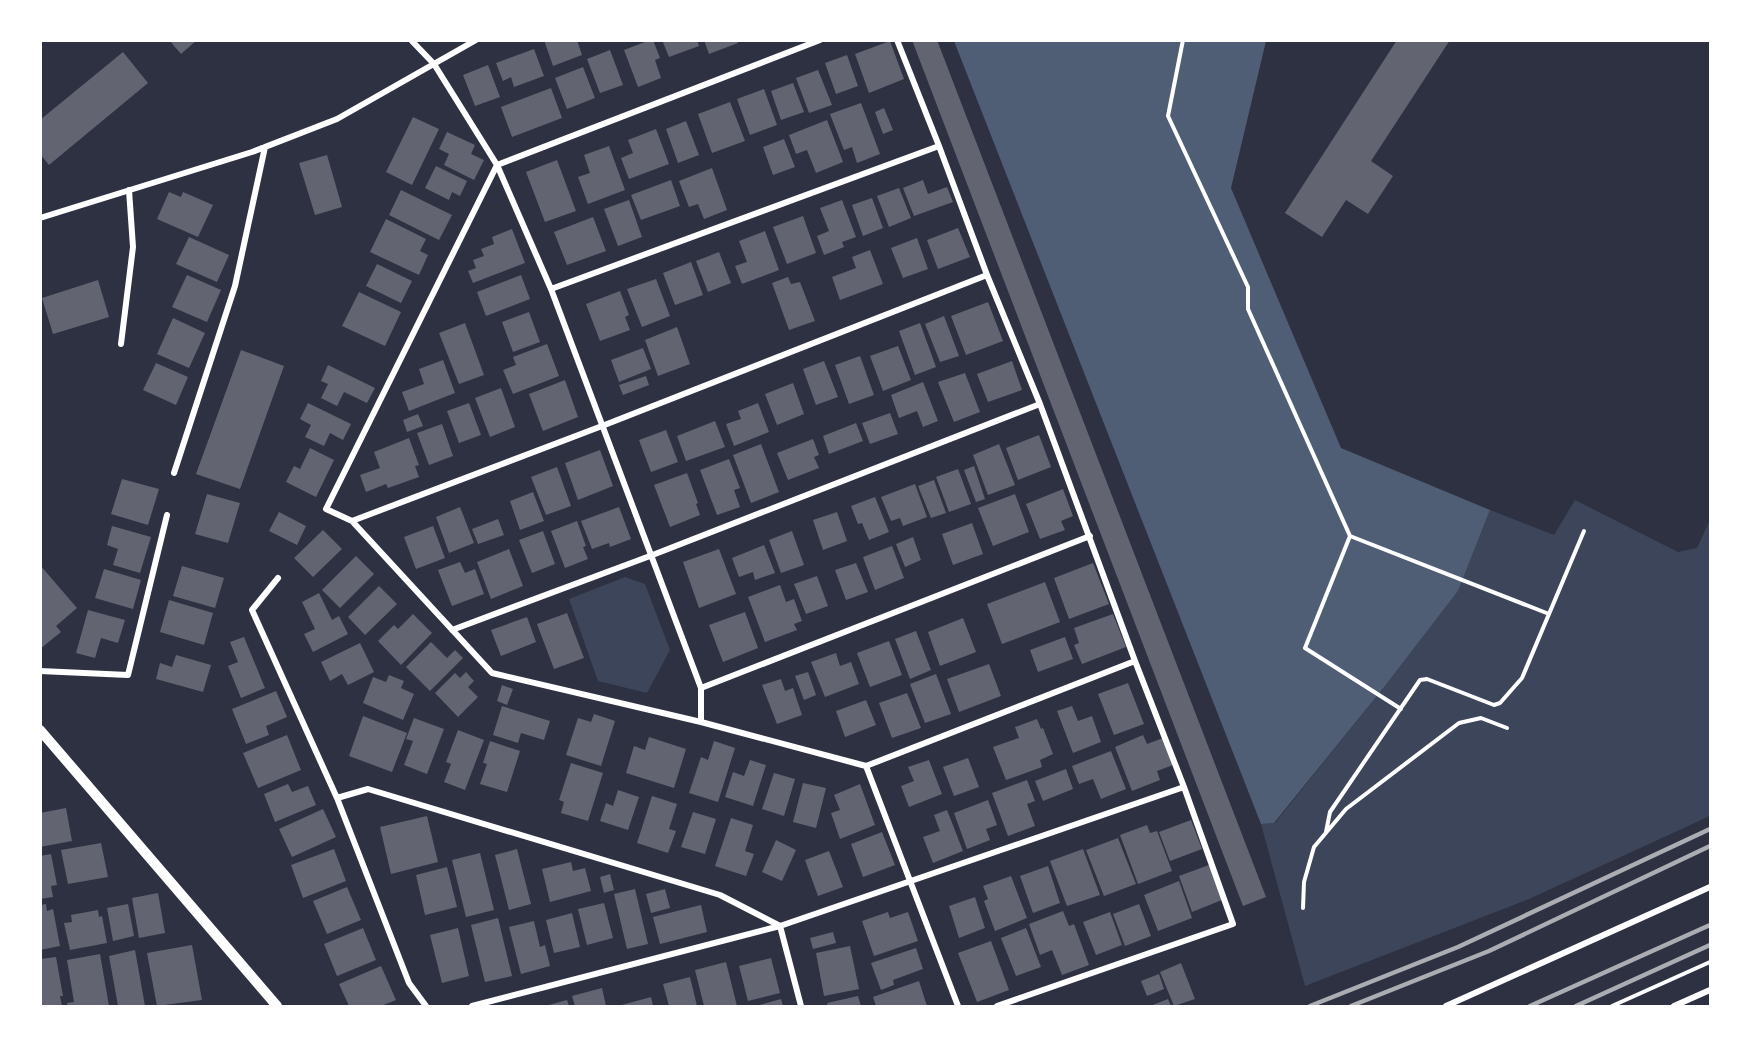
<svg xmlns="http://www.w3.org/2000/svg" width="1751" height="1047" font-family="Quicksand,sans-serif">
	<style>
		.green { fill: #3c4559 }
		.water { fill: #4f5d75 }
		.building { fill: #626471 }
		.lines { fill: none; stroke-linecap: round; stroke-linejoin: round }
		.path { stroke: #fff; stroke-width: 4 }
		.minor { stroke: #fff; stroke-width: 6 }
		.tertiary { stroke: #fff; stroke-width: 10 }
		.rail { stroke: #abadb3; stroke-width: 4.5 }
	</style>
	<rect width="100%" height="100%" fill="#2d3142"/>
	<path class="green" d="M 1575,500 L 1678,552 L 1697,548 L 1710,520 L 1710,816 L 1529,899 L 1305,986 L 1261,824 L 1275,823 L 1385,686 L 1458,591 L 1490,510 L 1554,535 Z
		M 625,577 L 645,584 L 670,650 L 647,693 L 598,681 L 569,599 Z"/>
	<path class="water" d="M 954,41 L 1266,41 L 1231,188 L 1341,448 L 1490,510 L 1458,591 L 1385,686 L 1274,823 L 1261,824 Z"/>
	<path class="building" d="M 169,40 L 197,40 L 181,54 Z
		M 544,40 L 577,40 L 582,55 L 553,66 Z
		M 650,40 L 653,40 L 660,58 L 655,60 L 661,78 L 638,87 L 624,50 Z
		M 662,40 L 697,40 L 699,46 L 669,57 Z
		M 704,40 L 737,40 L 738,43 L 709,54 Z
		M 912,40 L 937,40 L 1266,897 L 1243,906 Z
		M 1397,40 L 1450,40 L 1371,161 L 1393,176 L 1368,214 L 1346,200 L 1322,237 L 1285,213 Z
		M 890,41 L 904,79 L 869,93 L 855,54 Z
		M 534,49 L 544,76 L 514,87 L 511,77 L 503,81 L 496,63 Z
		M 610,50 L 623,85 L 600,93 L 587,59 Z
		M 123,52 L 148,83 L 49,165 L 40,154 L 40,120 Z
		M 847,55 L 858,86 L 836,94 L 825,63 Z
		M 488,65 L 500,97 L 475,106 L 463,75 Z
		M 583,67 L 595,98 L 567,109 L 555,78 Z
		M 818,70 L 832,105 L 809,113 L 796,78 Z
		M 793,83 L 804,112 L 781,120 L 771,91 Z
		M 551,88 L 562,118 L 512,137 L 501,107 Z
		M 764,89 L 777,125 L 750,135 L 737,99 Z
		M 730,102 L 745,141 L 712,153 L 698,114 Z
		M 861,103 L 880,154 L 857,163 L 852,147 L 844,150 L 830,114 Z
		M 884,108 L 893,130 L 883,134 L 875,112 Z
		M 413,117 L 439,129 L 412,185 L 386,172 Z
		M 827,120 L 843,162 L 816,173 L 807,150 L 796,154 L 789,135 Z
		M 686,121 L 699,155 L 678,163 L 666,129 Z
		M 656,129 L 669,164 L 629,179 L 621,158 L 633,153 L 628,140 Z
		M 447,132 L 475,145 L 471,154 L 484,160 L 474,180 L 444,165 L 449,154 L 439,149 Z
		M 784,139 L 795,167 L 773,175 L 763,147 Z
		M 609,146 L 625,190 L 588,204 L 578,177 L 590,173 L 584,155 Z
		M 327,155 L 342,207 L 315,215 L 299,163 Z
		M 557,160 L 576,211 L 545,222 L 526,172 Z
		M 436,166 L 467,181 L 460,196 L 452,192 L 449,200 L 425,188 Z
		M 712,168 L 727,210 L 704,219 L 698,204 L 689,207 L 679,181 Z
		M 671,180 L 680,206 L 641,220 L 631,195 Z
		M 923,180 L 928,194 L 947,187 L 953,202 L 914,216 L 903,188 Z
		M 899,188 L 911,218 L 889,227 L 877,196 Z
		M 401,190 L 452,215 L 439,240 L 389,215 Z
		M 169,192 L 181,197 L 183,192 L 213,205 L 198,237 L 157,219 Z
		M 872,198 L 883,228 L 863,236 L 852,205 Z
		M 629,200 L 642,237 L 618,246 L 604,209 Z
		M 842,200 L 856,237 L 842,242 L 844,247 L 824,255 L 817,236 L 829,231 L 820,208 Z
		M 803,216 L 816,253 L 787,264 L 773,227 Z
		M 593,217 L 606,251 L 567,265 L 554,232 Z
		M 386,219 L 426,239 L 420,251 L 428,255 L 419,275 L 370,252 Z
		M 958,228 L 970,257 L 938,269 L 927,240 Z
		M 512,229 L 525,263 L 473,283 L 468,271 L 476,268 L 473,260 L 484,256 L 481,249 L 494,244 L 492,237 Z
		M 765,231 L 779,270 L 742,284 L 735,266 L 747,262 L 739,241 Z
		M 189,237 L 229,255 L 217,282 L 176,264 Z
		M 917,238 L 928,269 L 903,278 L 891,248 Z
		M 870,250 L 883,284 L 840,300 L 832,277 L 856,268 L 852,257 Z
		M 719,252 L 731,283 L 708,292 L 696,261 Z
		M 691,262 L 703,295 L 675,305 L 663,273 Z
		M 377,264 L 412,281 L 401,303 L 366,286 Z
		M 187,275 L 221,290 L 207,322 L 172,307 Z
		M 521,275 L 530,299 L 486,316 L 477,292 Z
		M 788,277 L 791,284 L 800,282 L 815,321 L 789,330 L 772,283 Z
		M 656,279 L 670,316 L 642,327 L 627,289 Z
		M 98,280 L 109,317 L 53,334 L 42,298 Z
		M 620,291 L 629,315 L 625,317 L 630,330 L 600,341 L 586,304 Z
		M 359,292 L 401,312 L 385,346 L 342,326 Z
		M 988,302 L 1003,341 L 966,355 L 951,316 Z
		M 529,312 L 540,342 L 513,352 L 502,322 Z
		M 944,316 L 959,356 L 940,362 L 925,324 Z
		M 173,318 L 205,333 L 189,368 L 157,354 Z
		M 465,323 L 484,375 L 459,384 L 439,333 Z
		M 920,323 L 936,367 L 915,375 L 899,331 Z
		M 677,327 L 690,364 L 658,376 L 645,340 Z
		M 547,344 L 559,376 L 513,394 L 503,370 L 516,365 L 513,357 Z
		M 898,346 L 911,380 L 883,391 L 870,356 Z
		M 643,348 L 651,369 L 619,382 L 611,360 Z
		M 241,350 L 284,366 L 240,489 L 196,474 Z
		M 860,356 L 874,395 L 849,404 L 835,365 Z
		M 443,360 L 455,393 L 409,411 L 402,392 L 424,384 L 419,369 Z
		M 824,361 L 838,397 L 816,405 L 803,369 Z
		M 1012,361 L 1022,390 L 988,402 L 977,374 Z
		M 156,363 L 188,377 L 176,405 L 143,390 Z
		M 328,365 L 375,388 L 367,403 L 344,392 L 337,406 L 321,398 L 328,384 L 321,381 Z
		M 965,373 L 980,412 L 954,422 L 938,382 Z
		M 646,376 L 649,385 L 623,395 L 619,385 Z
		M 565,380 L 578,417 L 543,431 L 529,394 Z
		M 923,382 L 938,421 L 923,427 L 917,411 L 899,418 L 891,395 Z
		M 793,383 L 804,414 L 777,425 L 765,394 Z
		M 501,388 L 515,427 L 490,437 L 475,398 Z
		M 308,403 L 351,424 L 343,440 L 330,433 L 324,446 L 305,437 L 311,425 L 300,419 Z
		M 469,403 L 481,435 L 459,443 L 447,411 Z
		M 758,403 L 769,432 L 734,446 L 726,424 L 741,419 L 738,411 Z
		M 890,413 L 898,434 L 870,444 L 862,423 Z
		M 418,414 L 423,426 L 407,432 L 403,420 Z
		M 715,421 L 725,447 L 686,461 L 677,436 Z
		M 856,423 L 863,441 L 829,454 L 823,436 Z
		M 442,424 L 453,456 L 429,465 L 417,433 Z
		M 666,430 L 678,462 L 651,472 L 639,440 Z
		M 1039,435 L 1051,467 L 1018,480 L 1006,448 Z
		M 409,438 L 419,465 L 415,466 L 419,477 L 388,488 L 386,484 L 366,492 L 360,475 L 380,468 L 374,452 Z
		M 813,439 L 819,455 L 814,457 L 819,468 L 788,480 L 777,453 Z
		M 761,444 L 779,492 L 751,503 L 733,455 Z
		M 999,444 L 1015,485 L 988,495 L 973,455 Z
		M 310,448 L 334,460 L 316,497 L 286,482 L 294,466 L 300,469 Z
		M 600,450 L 613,486 L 578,500 L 565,463 Z
		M 729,459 L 740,488 L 734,490 L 740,507 L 717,515 L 700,470 Z
		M 974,466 L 985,499 L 976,502 L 964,470 Z
		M 557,467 L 571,506 L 546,515 L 531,477 Z
		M 958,469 L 971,504 L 949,512 L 936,477 Z
		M 687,473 L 698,503 L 696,504 L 700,515 L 670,527 L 654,485 Z
		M 122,479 L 159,489 L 148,525 L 111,514 Z
		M 934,480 L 946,513 L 931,518 L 918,486 Z
		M 915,484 L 927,517 L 903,526 L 900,518 L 891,521 L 881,497 Z
		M 1063,489 L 1073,516 L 1061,521 L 1065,530 L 1040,539 L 1026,504 Z
		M 533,492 L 544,521 L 520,530 L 510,501 Z
		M 207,494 L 240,503 L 228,543 L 195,534 Z
		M 1015,494 L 1029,532 L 993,546 L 978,508 Z
		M 875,497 L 889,532 L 869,540 L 862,523 L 858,524 L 851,506 Z
		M 460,507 L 474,543 L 449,553 L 436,517 Z
		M 619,507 L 631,539 L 610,547 L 609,543 L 592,549 L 581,521 Z
		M 279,512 L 306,526 L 297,545 L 269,531 Z
		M 837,512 L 847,541 L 823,550 L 813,520 Z
		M 498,519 L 504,535 L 478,544 L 472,529 Z
		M 577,521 L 586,546 L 583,547 L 588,559 L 565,568 L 551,531 Z
		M 972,523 L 983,554 L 953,565 L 942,534 Z
		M 112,526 L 151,537 L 140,573 L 113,565 L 118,549 L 107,545 Z
		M 433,526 L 445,558 L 416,569 L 404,537 Z
		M 323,530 L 342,549 L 313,577 L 294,558 Z
		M 543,531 L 555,564 L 532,573 L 519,540 Z
		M 792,531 L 804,565 L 781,573 L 769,540 Z
		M 913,537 L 921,560 L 905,567 L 896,544 Z
		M 764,545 L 775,573 L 755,580 L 753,572 L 739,577 L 732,558 Z
		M 892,546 L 904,578 L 875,590 L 863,557 Z
		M 509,549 L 523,586 L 491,599 L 477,562 Z
		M 719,549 L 736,594 L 699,608 L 683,562 Z
		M 356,556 L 374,574 L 340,608 L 322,590 Z
		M 460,562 L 465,573 L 475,569 L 484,594 L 452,606 L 438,570 Z
		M 856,563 L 868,592 L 846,600 L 835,570 Z
		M 1093,563 L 1109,604 L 1069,619 L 1054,578 Z
		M 40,565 L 77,608 L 56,626 L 61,632 L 40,649 Z
		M 182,566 L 224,578 L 215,608 L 173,596 Z
		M 104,569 L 141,580 L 133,609 L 95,598 Z
		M 817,576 L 828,606 L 806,614 L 794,584 Z
		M 1045,582 L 1060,622 L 1002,644 L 987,604 Z
		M 780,585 L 786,602 L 794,599 L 802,621 L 794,624 L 797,630 L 765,642 L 748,597 Z
		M 379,586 L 397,604 L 365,635 L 348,617 Z
		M 319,593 L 332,620 L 339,616 L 348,634 L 313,652 L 304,634 L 315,629 L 302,602 Z
		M 169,600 L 213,613 L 204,645 L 160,632 Z
		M 88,610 L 125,620 L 118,643 L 101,638 L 95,658 L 76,653 Z
		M 745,612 L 758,648 L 723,662 L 709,625 Z
		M 567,613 L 584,658 L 554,669 L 537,624 Z
		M 413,614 L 432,633 L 401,665 L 378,641 L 394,625 L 398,629 Z
		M 1113,614 L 1126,647 L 1082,664 L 1074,645 L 1079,643 L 1074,628 Z
		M 527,617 L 536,642 L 501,656 L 491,630 Z
		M 963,618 L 976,652 L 940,666 L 928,632 Z
		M 916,631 L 931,670 L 910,679 L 895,639 Z
		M 244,637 L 265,688 L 241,698 L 228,666 L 238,662 L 230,642 Z
		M 1065,637 L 1073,659 L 1038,672 L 1030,650 Z
		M 889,641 L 902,675 L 870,687 L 857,653 Z
		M 431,642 L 447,658 L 455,650 L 463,658 L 430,691 L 406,667 Z
		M 360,643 L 374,672 L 348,685 L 342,674 L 330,681 L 321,662 Z
		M 836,653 L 840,666 L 851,662 L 859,684 L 825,697 L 811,662 Z
		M 176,655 L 211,665 L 203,692 L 156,679 L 160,663 L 172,667 Z
		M 989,664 L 1001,696 L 959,712 L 947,679 Z
		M 466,672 L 474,681 L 468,687 L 478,697 L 458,717 L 435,693 L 455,673 L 460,678 Z
		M 808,672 L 816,695 L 804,700 L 795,676 Z
		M 936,674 L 951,714 L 925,723 L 910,684 Z
		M 389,675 L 404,681 L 401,688 L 414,694 L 403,720 L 363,703 L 373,677 L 386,682 Z
		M 781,679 L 785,691 L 793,688 L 802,715 L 777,724 L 762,685 Z
		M 1128,683 L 1144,724 L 1114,735 L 1098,694 Z
		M 502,685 L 513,689 L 507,705 L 497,701 Z
		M 276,691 L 287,717 L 266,726 L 269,735 L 246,744 L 232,709 Z
		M 907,693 L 921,728 L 892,738 L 879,703 Z
		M 866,700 L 876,725 L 845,737 L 836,711 Z
		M 502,706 L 550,721 L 544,740 L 521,733 L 518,743 L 493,735 Z
		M 1072,706 L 1078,721 L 1092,716 L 1101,742 L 1073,753 L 1057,711 Z
		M 594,714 L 615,721 L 601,766 L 566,755 L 578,718 L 591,722 Z
		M 363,716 L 407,733 L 392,772 L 349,756 Z
		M 414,718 L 444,729 L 427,774 L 404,765 L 413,741 L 406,739 Z
		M 1037,719 L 1041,729 L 1043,728 L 1053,754 L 1040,760 L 1042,767 L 1006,780 L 993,747 L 1019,738 L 1015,727 Z
		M 458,730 L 484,740 L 465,790 L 444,782 L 451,764 L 446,762 Z
		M 287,735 L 301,770 L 258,788 L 243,753 Z
		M 1143,735 L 1147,744 L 1163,738 L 1173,765 L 1157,771 L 1160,780 L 1132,791 L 1115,747 Z
		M 649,737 L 686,749 L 674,788 L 626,773 L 634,746 L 645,750 Z
		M 490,741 L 520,751 L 507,792 L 480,784 L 487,764 L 483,763 Z
		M 714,741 L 735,748 L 718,802 L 689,793 L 701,757 L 708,760 Z
		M 1111,751 L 1126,789 L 1101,799 L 1093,779 L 1079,784 L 1072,766 Z
		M 968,758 L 979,787 L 954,796 L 943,767 Z
		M 750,760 L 766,765 L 753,806 L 725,797 L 733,772 L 744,776 Z
		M 929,760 L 942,794 L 909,807 L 901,786 L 914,781 L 908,767 Z
		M 571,763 L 603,773 L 588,821 L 561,813 L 564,802 L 559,800 Z
		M 1066,769 L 1073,789 L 1043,801 L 1035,781 Z
		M 774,773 L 795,779 L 784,816 L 762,809 Z
		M 1027,780 L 1035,801 L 1027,804 L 1035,826 L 1008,836 L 992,793 Z
		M 803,783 L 826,788 L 816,828 L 793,822 Z
		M 288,784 L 292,792 L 308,786 L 316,805 L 275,822 L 264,794 Z
		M 860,784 L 875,825 L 840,839 L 831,813 L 840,810 L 834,795 Z
		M 618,790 L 639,797 L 628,830 L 600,821 L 606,803 L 613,806 Z
		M 652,796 L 677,804 L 669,829 L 676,831 L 668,853 L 637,843 Z
		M 988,800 L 997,825 L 986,829 L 990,840 L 967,849 L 954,813 Z
		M 66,808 L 72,841 L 40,847 L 40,813 Z
		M 323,809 L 336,837 L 292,857 L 279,829 Z
		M 947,810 L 963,851 L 933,863 L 923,837 L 940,831 L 934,815 Z
		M 693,812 L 716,819 L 705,854 L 681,847 Z
		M 427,816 L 438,862 L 391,874 L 380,827 Z
		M 731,818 L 753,825 L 745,851 L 754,854 L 746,876 L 715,866 Z
		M 1191,820 L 1202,849 L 1170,861 L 1159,832 Z
		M 1147,825 L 1150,833 L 1157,831 L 1172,871 L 1138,884 L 1120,835 Z
		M 882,832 L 895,865 L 863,877 L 851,844 Z
		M 1118,838 L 1136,884 L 1104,896 L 1086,850 Z
		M 776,840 L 796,850 L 782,881 L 762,872 Z
		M 101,843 L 108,877 L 68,884 L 61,850 Z
		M 334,849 L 346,881 L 303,898 L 291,865 Z
		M 517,849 L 531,904 L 509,910 L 495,855 Z
		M 1083,849 L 1100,895 L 1067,906 L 1050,861 Z
		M 829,851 L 843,887 L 818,896 L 805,860 Z
		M 480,853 L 494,910 L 466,917 L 452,860 Z
		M 51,854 L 57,885 L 51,886 L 53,897 L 40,899 L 40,856 Z
		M 571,862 L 573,871 L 585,868 L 591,891 L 550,902 L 542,869 Z
		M 1209,865 L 1222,900 L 1192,912 L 1179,876 Z
		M 1048,866 L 1060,903 L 1033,913 L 1020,876 Z
		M 447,867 L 457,907 L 425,915 L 416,875 Z
		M 610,874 L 614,890 L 604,893 L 600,877 Z
		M 1011,876 L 1027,918 L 995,931 L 984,901 L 988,899 L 983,886 Z
		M 1179,881 L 1192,918 L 1158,931 L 1144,895 Z
		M 347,887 L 361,920 L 327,934 L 313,901 Z
		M 635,889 L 648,944 L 627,949 L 614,894 Z
		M 665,889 L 670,908 L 651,913 L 646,894 Z
		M 158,893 L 165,933 L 139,938 L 132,898 Z
		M 975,897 L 985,928 L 959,938 L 949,906 Z
		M 604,903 L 613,938 L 587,945 L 578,909 Z
		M 46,904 L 47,911 L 53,909 L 60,946 L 40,950 L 40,905 Z
		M 128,904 L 134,936 L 113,941 L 107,908 Z
		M 1139,904 L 1151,936 L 1125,946 L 1113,914 Z
		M 701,905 L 707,932 L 660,944 L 653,917 Z
		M 98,910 L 99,917 L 102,916 L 107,943 L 70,950 L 64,923 L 72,922 L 71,915 Z
		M 1063,911 L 1069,926 L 1074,924 L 1089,965 L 1062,975 L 1052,950 L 1040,955 L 1029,924 Z
		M 888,912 L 890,918 L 908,912 L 918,941 L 874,956 L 862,921 Z
		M 1110,912 L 1122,945 L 1096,955 L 1083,922 Z
		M 572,913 L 580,947 L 554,953 L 546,920 Z
		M 498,918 L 512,976 L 485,982 L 471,925 Z
		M 534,921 L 540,947 L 545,945 L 550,966 L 521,974 L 509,927 Z
		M 363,928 L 376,960 L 337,976 L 324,944 Z
		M 458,928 L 469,976 L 442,983 L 430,935 Z
		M 1026,928 L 1041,967 L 1016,976 L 1001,938 Z
		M 833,932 L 836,943 L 813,949 L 810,938 Z
		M 991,941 L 1009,990 L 977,1002 L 958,953 Z
		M 192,945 L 202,1000 L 157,1006 L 147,953 Z
		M 850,946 L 859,989 L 824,996 L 816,953 Z
		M 916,948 L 923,969 L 893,980 L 894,985 L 881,990 L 871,963 Z
		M 135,950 L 145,1006 L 118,1006 L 109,956 Z
		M 100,954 L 109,1006 L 68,1006 L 67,1003 L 74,1002 L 67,960 Z
		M 56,957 L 63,996 L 60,996 L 62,1006 L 40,1006 L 40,959 Z
		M 771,958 L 780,993 L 748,1001 L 739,966 Z
		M 726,962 L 737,1006 L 704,1006 L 695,970 Z
		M 1181,963 L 1195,999 L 1174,1006 L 1160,972 Z
		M 381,966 L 396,1000 L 381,1006 L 349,1006 L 339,984 Z
		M 1159,974 L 1164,989 L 1147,996 L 1141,981 Z
		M 690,977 L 697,1006 L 669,1006 L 663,984 Z
		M 919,981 L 927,1006 L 876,1006 L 873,997 Z
		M 602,988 L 606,1006 L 575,1006 L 572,996 Z
		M 858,996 L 861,1006 L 828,1006 L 827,1003 Z
		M 651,997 L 653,1006 L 618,1006 Z
		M 781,999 L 783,1006 L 756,1006 Z
		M 1168,999 L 1171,1006 L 1150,1006 Z
		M 567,1000 L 569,1006 L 545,1006 Z"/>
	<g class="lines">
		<path class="path" d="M 1183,40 L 1168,116 L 1248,287 L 1248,309 L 1350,536 L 1305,648 L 1401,709
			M 1350,536 L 1549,614
			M 1326,832 L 1330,812 L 1420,680 L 1427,679 L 1494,705 L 1500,703 L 1522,678 L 1584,531
			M 1303,908 L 1304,882 L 1314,847 L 1346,809 L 1459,723 L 1481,718 L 1507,728
			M 1612,1006 L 1710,962"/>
		<path class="minor" d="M 411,40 L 434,64 L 497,165 L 551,289 L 701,688 L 701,722
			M 820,40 L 497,165 L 326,509 L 352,521 L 492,673 L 701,722 L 866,766 L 958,1006
			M 897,40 L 939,146 L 987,275 L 1040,404 L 1135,661 L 1184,787 L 1233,924 L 997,1006
			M 40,218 L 252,152 L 337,119 L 476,40
			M 551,289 L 939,146
			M 121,344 L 133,247 L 129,190
			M 174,473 L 235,286 L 265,147
			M 352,521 L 602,426 L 987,275
			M 278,578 L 252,610 L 337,798 L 409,983 L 426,1006
			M 452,630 L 650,556 L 1040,404
			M 40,671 L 128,675 L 167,515
			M 701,688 L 1090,536
			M 866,766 L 1135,661
			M 337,798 L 368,789 L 720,895 L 780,926 L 801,1006
			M 472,1006 L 780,926 L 1184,787
			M 1446,1006 L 1710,887
			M 1674,1006 L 1710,990"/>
		<path class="tertiary" d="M 40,730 L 277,1006"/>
		<path class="rail" d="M 1310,1006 L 1458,947 L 1710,829
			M 1351,1006 L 1489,951 L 1710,846
			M 1530,1006 L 1710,925
			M 1576,1006 L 1710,945"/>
	</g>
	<rect width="1751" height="1047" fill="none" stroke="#ffffff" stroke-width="84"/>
</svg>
